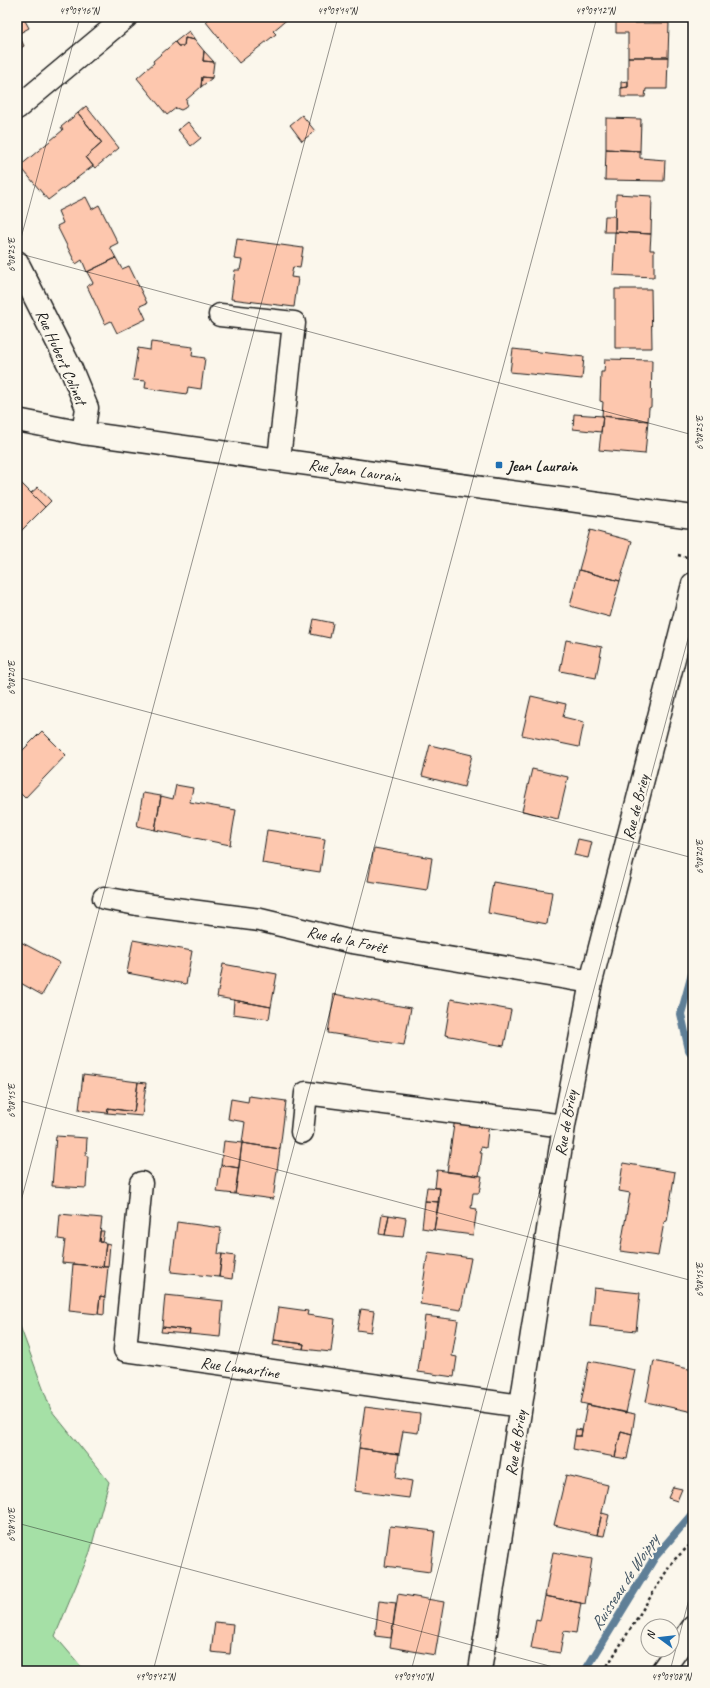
<svg xmlns="http://www.w3.org/2000/svg" width="710" height="1688" font-family="Caveat,sans-serif">
	<style>
		.green { fill: #a5e0a6; stroke: #607e61 }
		.lines { fill: none; stroke-linecap: round; stroke-linejoin: round }
		.stream { stroke: #5f7f97; stroke-width: 8 }
		.building { fill: #fdc7ae; stroke: #1c1c1c }
		.minor-casing { stroke: #1c1c1c; stroke-width: 25 }
		.path { stroke: #1c1c1c; stroke-width: 2.5; stroke-dasharray: 3 3; stroke-linecap: butt }
		.minor { stroke: #fbf7ec; stroke-width: 22 }
		.ticks { fill: none; stroke: #1c1c1c; stroke-width: 1; stroke-opacity: 0.45 }
		.poi-dot { fill: #1f6fb2; stroke: #fbf7ec; stroke-width: 1.5 }
		.labels { text-anchor: middle; stroke-width: 4; stroke-linejoin: round; paint-order: stroke }
		.street-label { font-size: 16px; fill: #1c1c1c; stroke: #fbf7ec }
		.poi-label { font-size: 16px; font-weight: bold; fill: #1c1c1c; stroke: #fbf7ec; text-anchor: start }
		.water-label { font-size: 17px; font-style: italic; fill: #435664; stroke: #fbf7ec }
		.neatline { fill: none; stroke: #1c1c1c; stroke-width: 1.5 }
		.ticks-label { font-size: 10px; text-anchor: middle; fill: #1c1c1c }
	</style>
	<rect width="100%" height="100%" fill="#fbf7ec"/>
	<filter id="ink" filterUnits="userSpaceOnUse"><feTurbulence type="fractalNoise" baseFrequency=".025" numOctaves="2"/><feDisplacementMap in="SourceGraphic" scale="8" xChannelSelector="R" yChannelSelector="G"/><feConvolveMatrix kernelMatrix="1 2 1 2 8 2 1 2 1" color-interpolation-filters="sRGB"/></filter>
	<g filter="url(#ink)">
		<path class="green" d="M 17,1318 L 51,1410 L 109,1482 L 90,1552 L 55,1636 L 85,1671 L 17,1671 Z"/>
		<g class="lines">
			<path class="stream" d="M 693,970 L 681,1014 L 689,1050 L 693,1056
				M 585,1671 L 655,1557 L 693,1513"/>
		</g>
		<path class="building" d="M 17,17 L 23,17 L 29,28 L 18,34 Z
			M 211,17 L 290,17 L 273,31 L 276,34 L 239,63 L 206,22 Z
			M 616,17 L 633,17 L 633,23 L 669,23 L 668,57 L 628,57 L 628,33 L 616,33 Z
			M 17,31 L 24,46 L 17,50 Z
			M 189,31 L 195,40 L 185,38 L 184,46 L 178,46 L 175,42 Z
			M 185,38 L 195,40 L 204,51 L 203,61 L 214,62 L 212,78 L 202,77 L 201,87 L 186,100 L 187,104 L 185,108 L 181,110 L 176,108 L 167,115 L 137,78 L 154,63 L 153,61 L 175,42 L 178,46 L 184,46 Z
			M 204,51 L 214,62 L 203,61 Z
			M 628,57 L 668,57 L 667,89 L 646,89 L 645,97 L 621,97 L 621,88 L 628,87 Z
			M 202,77 L 212,78 L 201,87 Z
			M 628,81 L 628,87 L 621,88 L 621,82 Z
			M 86,106 L 119,148 L 95,168 L 86,157 L 102,143 L 78,113 Z
			M 78,113 L 102,143 L 86,157 L 93,166 L 48,200 L 20,166 L 63,130 L 61,127 Z
			M 302,115 L 315,131 L 302,141 L 290,125 Z
			M 606,118 L 641,119 L 640,151 L 606,149 Z
			M 188,122 L 201,138 L 191,146 L 178,130 Z
			M 606,149 L 640,151 L 640,158 L 665,160 L 664,181 L 605,180 Z
			M 616,194 L 652,196 L 651,234 L 615,232 Z
			M 86,197 L 92,209 L 99,205 L 118,243 L 110,247 L 116,258 L 87,272 L 82,260 L 76,264 L 57,226 L 63,223 L 58,211 Z
			M 605,216 L 615,216 L 615,232 L 604,232 Z
			M 615,232 L 651,234 L 650,250 L 654,250 L 654,277 L 613,275 Z
			M 237,239 L 303,248 L 300,268 L 293,267 L 291,277 L 298,278 L 294,307 L 231,299 L 235,270 L 240,270 L 242,260 L 234,259 Z
			M 116,258 L 122,269 L 129,266 L 147,303 L 140,306 L 146,319 L 117,333 L 111,321 L 105,324 L 87,286 L 93,283 L 87,272 Z
			M 615,289 L 651,289 L 652,348 L 615,348 Z
			M 151,342 L 193,347 L 192,356 L 205,358 L 201,389 L 188,387 L 187,394 L 145,388 L 146,381 L 133,380 L 138,348 L 150,350 Z
			M 513,349 L 584,357 L 582,379 L 510,372 Z
			M 605,359 L 652,360 L 651,407 L 649,408 L 648,421 L 602,416 L 603,402 L 600,401 L 601,372 L 604,372 Z
			M 574,414 L 603,416 L 601,432 L 573,429 Z
			M 603,416 L 648,421 L 645,454 L 599,450 Z
			M 17,479 L 45,507 L 20,532 L 17,529 Z
			M 38,487 L 51,501 L 45,507 L 31,493 Z
			M 590,530 L 632,541 L 620,581 L 579,570 Z
			M 579,570 L 620,581 L 610,617 L 570,606 Z
			M 314,619 L 333,623 L 330,638 L 311,634 Z
			M 566,640 L 602,647 L 596,678 L 560,671 Z
			M 531,696 L 566,704 L 563,717 L 584,722 L 579,747 L 522,735 Z
			M 42,731 L 66,755 L 25,798 L 17,790 L 17,756 Z
			M 430,745 L 472,755 L 464,787 L 422,776 Z
			M 532,769 L 568,777 L 558,819 L 522,811 Z
			M 176,785 L 193,788 L 190,802 L 236,810 L 230,845 L 155,830 L 161,796 L 173,799 Z
			M 143,793 L 161,796 L 155,830 L 137,826 Z
			M 267,830 L 325,839 L 320,872 L 262,863 Z
			M 578,839 L 592,842 L 588,858 L 574,855 Z
			M 374,848 L 432,858 L 427,890 L 368,881 Z
			M 493,882 L 552,892 L 547,924 L 488,913 Z
			M 17,940 L 60,963 L 42,995 L 17,981 Z
			M 133,940 L 192,951 L 186,984 L 127,973 Z
			M 223,964 L 277,974 L 271,1007 L 217,997 Z
			M 334,994 L 411,1008 L 404,1045 L 328,1033 Z
			M 451,999 L 511,1010 L 504,1046 L 445,1035 Z
			M 234,1000 L 271,1007 L 269,1019 L 233,1014 Z
			M 83,1075 L 138,1082 L 134,1112 L 108,1108 L 107,1113 L 79,1110 Z
			M 138,1082 L 146,1083 L 142,1116 L 107,1113 L 108,1108 L 134,1112 Z
			M 249,1096 L 286,1101 L 280,1149 L 242,1143 L 245,1122 L 228,1119 L 231,1099 L 248,1102 Z
			M 455,1118 L 489,1122 L 486,1148 L 481,1147 L 480,1153 L 482,1153 L 479,1176 L 447,1172 Z
			M 56,1136 L 87,1138 L 86,1156 L 88,1156 L 86,1188 L 52,1186 Z
			M 224,1141 L 242,1143 L 239,1168 L 221,1165 Z
			M 242,1143 L 280,1149 L 273,1199 L 235,1194 Z
			M 623,1163 L 675,1172 L 667,1221 L 664,1222 L 658,1256 L 620,1251 L 630,1193 L 619,1191 Z
			M 221,1165 L 239,1168 L 235,1194 L 217,1192 Z
			M 437,1170 L 482,1176 L 479,1193 L 473,1193 L 471,1208 L 477,1209 L 473,1235 L 434,1230 L 440,1188 L 435,1188 Z
			M 427,1187 L 440,1188 L 439,1202 L 425,1201 Z
			M 425,1201 L 439,1202 L 434,1230 L 422,1228 Z
			M 60,1214 L 102,1218 L 99,1242 L 106,1243 L 103,1267 L 62,1263 L 65,1240 L 58,1239 Z
			M 382,1214 L 389,1215 L 385,1235 L 379,1234 Z
			M 389,1215 L 406,1218 L 403,1237 L 385,1235 Z
			M 177,1222 L 221,1228 L 218,1254 L 222,1254 L 219,1277 L 171,1272 Z
			M 100,1231 L 104,1231 L 102,1242 L 99,1242 Z
			M 106,1243 L 110,1244 L 108,1267 L 103,1267 Z
			M 428,1252 L 471,1258 L 461,1310 L 420,1304 Z
			M 222,1254 L 235,1256 L 232,1279 L 219,1277 Z
			M 73,1264 L 108,1267 L 105,1297 L 100,1296 L 98,1314 L 69,1311 Z
			M 594,1288 L 640,1293 L 636,1331 L 590,1326 Z
			M 165,1295 L 223,1301 L 220,1337 L 189,1334 L 190,1330 L 162,1327 Z
			M 100,1296 L 105,1297 L 104,1315 L 98,1314 Z
			M 279,1307 L 308,1311 L 307,1315 L 335,1319 L 331,1352 L 303,1349 L 304,1344 L 274,1340 Z
			M 361,1309 L 374,1311 L 371,1332 L 357,1330 Z
			M 425,1316 L 458,1320 L 452,1356 L 457,1357 L 454,1377 L 418,1372 Z
			M 162,1327 L 190,1330 L 189,1334 L 161,1332 Z
			M 274,1340 L 304,1344 L 303,1349 L 273,1345 Z
			M 589,1361 L 635,1370 L 626,1413 L 581,1403 Z
			M 654,1361 L 693,1370 L 693,1412 L 646,1402 Z
			M 587,1405 L 635,1414 L 632,1434 L 621,1431 L 615,1457 L 573,1449 L 575,1436 L 581,1436 Z
			M 365,1407 L 420,1414 L 418,1433 L 403,1431 L 399,1454 L 359,1448 Z
			M 576,1429 L 582,1430 L 581,1436 L 575,1436 Z
			M 621,1431 L 632,1434 L 627,1459 L 615,1457 Z
			M 359,1448 L 399,1454 L 396,1478 L 412,1481 L 409,1498 L 354,1491 Z
			M 566,1475 L 608,1485 L 597,1535 L 554,1525 Z
			M 673,1487 L 682,1489 L 677,1501 L 668,1498 Z
			M 602,1513 L 609,1515 L 604,1536 L 597,1535 Z
			M 390,1526 L 435,1531 L 430,1572 L 385,1566 Z
			M 553,1552 L 592,1559 L 585,1604 L 545,1596 Z
			M 398,1594 L 444,1602 L 435,1655 L 390,1647 Z
			M 545,1596 L 581,1603 L 576,1633 L 564,1631 L 560,1653 L 531,1648 L 536,1620 L 540,1621 Z
			M 379,1601 L 396,1603 L 391,1638 L 375,1636 Z
			M 215,1622 L 233,1624 L 230,1654 L 211,1652 Z"/>
		<g class="lines">
			<defs>
				<path id="minor" d="M 17,108 L 126,17
					M 17,262 L 71,369 L 87,408 L 83,433
					M 220,315 L 294,323 L 279,459
					M 17,420 L 83,433 L 693,517
					M 104,898 L 137,904 L 260,920 L 352,942 L 591,982
					M 302,1132 L 306,1093 L 564,1126
					M 141,1183 L 125,1350 L 521,1406
					M 480,1671 L 564,1126 L 591,982 L 693,584
					M 662,1671 L 693,1627"/>
			</defs>
			<use href="#minor" class="minor-casing"/>
			<path class="path" d="M 678,555 L 691,558
				M 604,1671 L 673,1561 L 693,1542"/>
			<use href="#minor" class="minor"/>
		</g>
	</g>
	<path class="ticks" d="M 17,253 L 693,435M 17,253 L 80,17M 17,677 L 693,858M 17,1100 L 693,1281M 17,1216 L 338,17M 17,1523 L 568,1671M 153,1671 L 597,17M 411,1671 L 693,620M 670,1671 L 693,1584"/>
	<rect class="poi-dot" x="495" y="461" width="8" height="8" rx="2"/>
	<g class="labels">
		<g class="street-label">
			<text transform="translate(62 357) rotate(66)" y="6">Rue Hubert Colinet</text>
			<text transform="translate(355 470) rotate(8)" y="6">Rue Jean Laurain</text>
			<text transform="translate(635 807) rotate(-76)" y="6">Rue de Briey</text>
			<text transform="translate(347 939) rotate(12)" y="6">Rue de la Forêt</text>
			<text transform="translate(565 1123) rotate(-80)" y="6">Rue de Briey</text>
			<text transform="translate(240 1367) rotate(8)" y="6">Rue Lamartine</text>
			<text transform="translate(515 1443) rotate(-81)" y="6">Rue de Briey</text>
		</g>
		<g class="poi-label">
			<text x="507" y="471">Jean Laurain</text>
		</g>
		<g class="water-label">
			<text transform="translate(624 1582) rotate(-57)" y="6">Ruisseau de Woippy</text>
		</g>
	</g>
	<rect width="710" height="1688" fill="none" stroke="#fbf7ec" stroke-width="44"/>
	<g transform="translate(660 1638) rotate(285)"><circle r="19" fill="#fbf7ec" stroke="#a29f99"/>
	<path d="M0-3L7 15L0 10L-7 15Z" fill="#1f6fb2"/>
	<text y="-6" font-size="11" font-weight="bold" text-anchor="middle" fill="#1c1c1c">N</text>
	</g>
	<rect x="22" y="22" width="666" height="1644" class="neatline"/>
	<g class="ticks-label">
		<text x="79" y="14">49°09'16"N</text>
		<text x="337" y="14">49°09'14"N</text>
		<text x="595" y="14">49°09'12"N</text>
		<text transform="translate(11 255) rotate(-90)" y="4">6°08'25"E</text>
		<text transform="translate(699 433) rotate(-90)" y="4">6°08'25"E</text>
		<text transform="translate(11 678) rotate(-90)" y="4">6°08'20"E</text>
		<text transform="translate(699 857) rotate(-90)" y="4">6°08'20"E</text>
		<text transform="translate(11 1101) rotate(-90)" y="4">6°08'15"E</text>
		<text transform="translate(699 1280) rotate(-90)" y="4">6°08'15"E</text>
		<text transform="translate(11 1525) rotate(-90)" y="4">6°08'10"E</text>
		<text x="155" y="1680">49°09'12"N</text>
		<text x="413" y="1680">49°09'10"N</text>
		<text x="671" y="1680">49°09'08"N</text>
	</g>
</svg>
